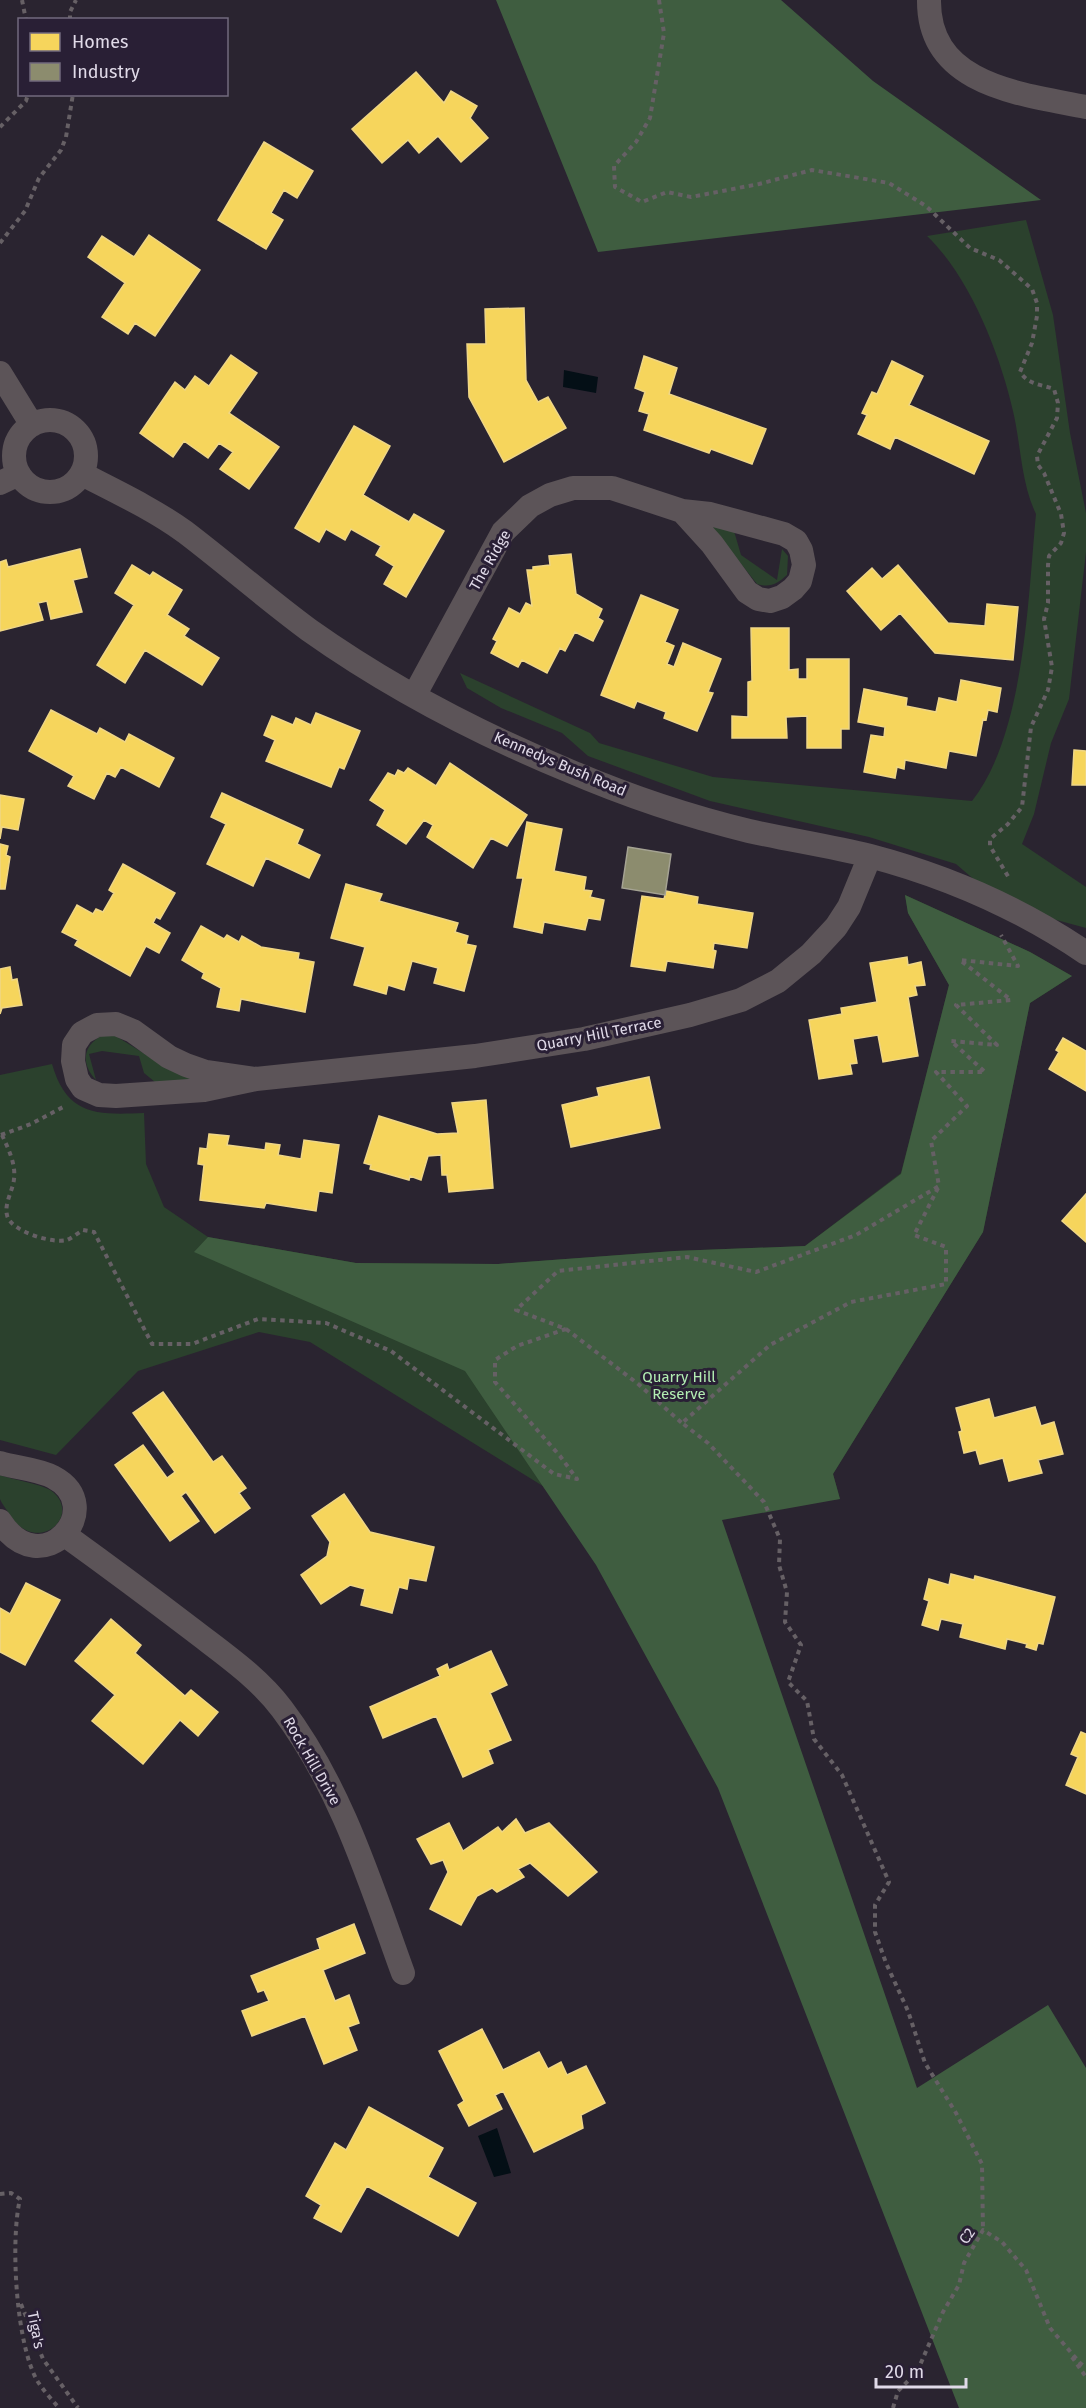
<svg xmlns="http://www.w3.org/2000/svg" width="1086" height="2408" font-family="'Fira Sans',sans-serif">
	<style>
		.green { fill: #2b412d }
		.forest { fill: #3f5d40 }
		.water { fill: #040f16 }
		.homes { fill: #f6d55c; stroke: #efd686; stroke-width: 1.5 }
		.industry { fill: #8c8c6e; stroke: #a5a393; stroke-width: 1.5 }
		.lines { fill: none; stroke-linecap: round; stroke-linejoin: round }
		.path { stroke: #666065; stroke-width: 4; stroke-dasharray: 4.5 4.5; stroke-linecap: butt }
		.minor { stroke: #5c5458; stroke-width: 24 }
		.labels { text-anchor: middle; stroke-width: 6; stroke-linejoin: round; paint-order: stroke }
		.street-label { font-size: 15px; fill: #e0dae8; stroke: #291f35 }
		.park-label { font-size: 15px; fill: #b2edb2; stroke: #291f35 }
	</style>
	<rect width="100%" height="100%" fill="#2a2430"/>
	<path class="green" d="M 1026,220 L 1053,315 L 1070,433 L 1086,513 L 1086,552 L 1069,699 L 1051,743 L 1034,814 L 1022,844 L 1086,887 L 1086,928 L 1005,906 L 956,864 L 869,837 L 710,801 L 588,756 L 562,733 L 501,708 L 467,688 L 460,673 L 590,733 L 599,743 L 713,777 L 972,801 C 1025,734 1028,597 1036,514 C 1021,483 1021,445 1013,411 C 1000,354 970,277 927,236 Z
		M 707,521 L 734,531 L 741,555 L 777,580 L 782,549 L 788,556 L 787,575 C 777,584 770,588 757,584 Z
		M 905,895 L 1030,952 L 1072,976 L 1030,1003 L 983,1232 L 833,1474 L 840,1499 L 606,1525 L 310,1342 L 259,1332 L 138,1371 L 56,1455 L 0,1440 L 0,1075 L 52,1064 C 67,1116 97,1115 144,1113 L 146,1164 L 164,1207 L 208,1237 L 356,1263 L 498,1264 L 674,1251 L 805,1246 L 901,1173 L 949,985 L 908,913 Z
		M 103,1035 L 114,1035 L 171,1070 L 198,1080 L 155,1082 L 144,1073 L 139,1056 L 102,1051 L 89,1054 L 96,1080 C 80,1063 83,1045 103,1035 Z
		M 0,1475 C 13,1480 44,1484 53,1492 C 82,1517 36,1556 10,1515 C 7,1510 2,1504 0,1499 C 0,1492 0,1482 0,1475 Z"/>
	<path class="forest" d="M 496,0 L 781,0 L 873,81 L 1041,200 L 598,252 Z
		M 905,895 L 1030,952 L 1072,976 L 1030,1003 L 983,1232 L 833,1474 L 840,1499 L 722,1520 L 917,2088 L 1048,2005 L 1086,2068 L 1086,2408 L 959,2408 L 718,1788 L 596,1565 L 465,1371 L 194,1252 L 208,1237 L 356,1263 L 498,1264 L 674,1251 L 805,1246 L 901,1174 L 949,985 L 908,913 Z"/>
	<path class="water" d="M 564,370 L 598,377 L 596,393 L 563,387 Z
		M 497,2128 L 511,2173 L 494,2177 L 478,2136 Z"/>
	<path class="homes" d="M 416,72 L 444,103 L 451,91 L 477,106 L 470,118 L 488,138 L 461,162 L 438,136 L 419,153 L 408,140 L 382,163 L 352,129 Z
		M 264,142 L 313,171 L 297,198 L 284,190 L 271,213 L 283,220 L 266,249 L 218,220 Z
		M 149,235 L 200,270 L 155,336 L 135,323 L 128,334 L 102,317 L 125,283 L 88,257 L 102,236 L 134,257 Z
		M 524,308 L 526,380 L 538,402 L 548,397 L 566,428 L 504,462 L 469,397 L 467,344 L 486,344 L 485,309 Z
		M 231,355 L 257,373 L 229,413 L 279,447 L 249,489 L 220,469 L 233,452 L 219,443 L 208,458 L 184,441 L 173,457 L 140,433 L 175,382 L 185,390 L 195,376 L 209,386 Z
		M 644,356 L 677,368 L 669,394 L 766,429 L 752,464 L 711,449 L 709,453 L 644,430 L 649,414 L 639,411 L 645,392 L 635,388 Z
		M 892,361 L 923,376 L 909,405 L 989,441 L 974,474 L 895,437 L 890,449 L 858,434 L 867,415 L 862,413 L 872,392 L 877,394 Z
		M 354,426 L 390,446 L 363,495 L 409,522 L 414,514 L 444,531 L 406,597 L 384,584 L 394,566 L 376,555 L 381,546 L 351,529 L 345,540 L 326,529 L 319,542 L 295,528 Z
		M 80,549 L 87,577 L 73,580 L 82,612 L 51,619 L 47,601 L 38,603 L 43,620 L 0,631 L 0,562 L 6,560 L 8,567 Z
		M 571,554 L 576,594 L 602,609 L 598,618 L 603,621 L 593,641 L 575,632 L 565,651 L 560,648 L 547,673 L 522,660 L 518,667 L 491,653 L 497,641 L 493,639 L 509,608 L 520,614 L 526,603 L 532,606 L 527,570 L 533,570 L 533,567 L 550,565 L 549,556 Z
		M 132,565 L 150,576 L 153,572 L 182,590 L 167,615 L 189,629 L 184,636 L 219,658 L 202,685 L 145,650 L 125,683 L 97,665 L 134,605 L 115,593 Z
		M 898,565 L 948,623 L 985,626 L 987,604 L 1018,607 L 1013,660 L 935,653 L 900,613 L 881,630 L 847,591 L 872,568 L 882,579 Z
		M 641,595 L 678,610 L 665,642 L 674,646 L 667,664 L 674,667 L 683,643 L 721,659 L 708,692 L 713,693 L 697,731 L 664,718 L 666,712 L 637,701 L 634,708 L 601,695 Z
		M 751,628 L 789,628 L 789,670 L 798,669 L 798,679 L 807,679 L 807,659 L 849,659 L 849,729 L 841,729 L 841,748 L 807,748 L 807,716 L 786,717 L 787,738 L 732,738 L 732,716 L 748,717 L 748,682 L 752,681 Z
		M 961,680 L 1001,688 L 997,712 L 988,710 L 986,720 L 983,719 L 976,756 L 949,751 L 946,768 L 905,760 L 904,769 L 897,767 L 895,778 L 864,772 L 871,735 L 884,737 L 885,727 L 858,722 L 864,689 L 907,698 L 906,706 L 936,712 L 939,698 L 957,702 Z
		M 51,710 L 97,734 L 100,728 L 125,742 L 129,734 L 174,758 L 159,787 L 121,767 L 115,777 L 107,773 L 94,799 L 68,786 L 74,776 L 29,751 Z
		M 316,713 L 360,731 L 344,769 L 339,767 L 331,787 L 266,761 L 275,740 L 264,735 L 272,716 L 293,725 L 296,718 L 311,725 Z
		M 1074,750 L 1086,751 L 1086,785 L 1072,785 Z
		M 450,763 L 527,815 L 507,846 L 491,838 L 473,868 L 427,837 L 433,825 L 424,820 L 406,844 L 377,825 L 385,810 L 370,800 L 388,773 L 395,776 L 398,770 L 404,773 L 408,768 L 436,786 Z
		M 222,793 L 303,830 L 297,844 L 320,855 L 309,878 L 266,858 L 253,886 L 207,864 L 226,824 L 211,817 Z
		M 0,795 L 24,799 L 18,830 L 2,827 L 0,839 Z
		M 527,822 L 562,829 L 554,871 L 586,877 L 584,890 L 592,891 L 590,897 L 604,900 L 600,920 L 588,918 L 585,930 L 544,922 L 542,933 L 514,927 L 523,878 L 517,878 Z
		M 0,844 L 8,846 L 6,855 L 10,857 L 5,889 L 0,889 Z
		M 123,864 L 175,893 L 160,919 L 156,917 L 153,923 L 170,933 L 159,953 L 146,946 L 130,976 L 75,945 L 78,940 L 62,932 L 77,905 L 93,914 L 96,909 L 103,912 L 114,893 L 109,890 Z
		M 346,884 L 382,894 L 379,901 L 458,923 L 455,932 L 468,936 L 466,944 L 476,946 L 464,991 L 434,983 L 438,968 L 412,961 L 404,990 L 388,985 L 386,994 L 354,985 L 365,947 L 331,938 Z
		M 666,891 L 698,897 L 697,904 L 753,913 L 747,948 L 714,943 L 713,950 L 716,951 L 713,968 L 667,961 L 665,971 L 631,966 L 642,896 L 664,899 Z
		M 201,926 L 224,939 L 227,935 L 239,942 L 242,936 L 261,947 L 299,953 L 298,959 L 314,962 L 305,1012 L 241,999 L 239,1011 L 217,1007 L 221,988 L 202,978 L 204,973 L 182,960 Z
		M 907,957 L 908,965 L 921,962 L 925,985 L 915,986 L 917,995 L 908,997 L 918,1056 L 883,1062 L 878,1035 L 853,1039 L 857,1063 L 850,1064 L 852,1074 L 819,1079 L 809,1020 L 842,1014 L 841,1008 L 877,1002 L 870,963 Z
		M 10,967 L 12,980 L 17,979 L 22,1005 L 2,1008 L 0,1014 L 0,969 Z
		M 1063,1038 L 1086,1051 L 1086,1091 L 1049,1069 L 1059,1052 L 1056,1050 Z
		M 649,1077 L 660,1128 L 571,1147 L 562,1105 L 599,1096 L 597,1088 Z
		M 486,1100 L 493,1188 L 449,1192 L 447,1175 L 442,1175 L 441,1155 L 428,1156 L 421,1180 L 410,1176 L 409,1180 L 370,1169 L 371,1165 L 364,1163 L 379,1116 L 437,1134 L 458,1133 L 452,1103 Z
		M 209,1134 L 229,1136 L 227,1145 L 265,1150 L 266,1143 L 280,1145 L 278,1155 L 301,1159 L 304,1140 L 339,1145 L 332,1193 L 319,1191 L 316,1211 L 266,1203 L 264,1208 L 200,1200 L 204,1165 L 198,1164 L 200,1148 L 207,1149 Z
		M 1086,1194 L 1086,1242 L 1062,1221 Z
		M 163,1392 L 213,1462 L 222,1456 L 246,1488 L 239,1493 L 250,1508 L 215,1533 L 186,1492 L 181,1496 L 199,1521 L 170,1541 L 115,1465 L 143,1445 L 167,1478 L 175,1472 L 133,1413 Z
		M 989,1399 L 994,1418 L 1035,1407 L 1041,1426 L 1054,1422 L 1063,1454 L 1038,1460 L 1042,1473 L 1009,1481 L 1003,1458 L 980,1464 L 976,1450 L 964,1453 L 959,1432 L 962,1431 L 956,1408 Z
		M 344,1494 L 370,1532 L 434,1547 L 426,1581 L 409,1578 L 407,1589 L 399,1587 L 392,1613 L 361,1605 L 365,1589 L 350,1585 L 321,1604 L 301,1575 L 327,1556 L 330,1542 L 312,1516 Z
		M 951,1574 L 974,1580 L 975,1576 L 1055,1597 L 1043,1644 L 1038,1643 L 1036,1650 L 1026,1647 L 1027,1644 L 1007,1639 L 1005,1649 L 960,1637 L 963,1624 L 941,1619 L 938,1630 L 922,1625 L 929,1601 L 924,1599 L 929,1579 L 949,1585 Z
		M 26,1583 L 60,1600 L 25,1665 L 0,1652 L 0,1608 L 10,1614 Z
		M 111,1619 L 141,1645 L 135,1653 L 185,1696 L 191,1690 L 218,1712 L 198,1736 L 180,1720 L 143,1764 L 92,1721 L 115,1695 L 75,1661 Z
		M 491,1651 L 507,1685 L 490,1693 L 511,1740 L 488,1750 L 493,1763 L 463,1777 L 436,1716 L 383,1738 L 370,1707 L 440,1676 L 437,1669 L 447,1664 L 449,1670 Z
		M 1081,1732 L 1086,1734 L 1086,1794 L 1066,1785 L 1078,1757 L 1071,1754 Z
		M 516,1819 L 525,1833 L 549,1823 L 597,1872 L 568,1896 L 530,1863 L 518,1869 L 524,1877 L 497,1892 L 492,1888 L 477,1896 L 461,1925 L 430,1909 L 448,1872 L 443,1860 L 431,1864 L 417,1839 L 449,1823 L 463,1851 L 498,1827 L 502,1832 Z
		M 354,1924 L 365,1953 L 323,1970 L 335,2001 L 349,1995 L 359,2023 L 348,2027 L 357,2050 L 324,2064 L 305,2016 L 252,2036 L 242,2011 L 269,2001 L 264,1990 L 258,1992 L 251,1976 L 320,1949 L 317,1939 Z
		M 482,2029 L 503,2070 L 539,2052 L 548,2069 L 561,2062 L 567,2075 L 586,2066 L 605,2103 L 581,2115 L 583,2128 L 534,2152 L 503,2091 L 495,2095 L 502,2109 L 469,2126 L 458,2105 L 464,2101 L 439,2051 Z
		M 369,2107 L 443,2148 L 428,2177 L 476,2203 L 458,2236 L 367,2186 L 341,2232 L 314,2218 L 321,2205 L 306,2196 L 335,2143 L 346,2150 Z"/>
	<path class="industry" d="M 628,847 L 671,854 L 665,895 L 622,888 Z"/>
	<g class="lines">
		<path class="path" d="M 22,0 L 26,20
			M 659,0 L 664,33 L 650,118 L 636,142 L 614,166 L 615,187 L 642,202 L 667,192 L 691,197 L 759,184 L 812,170 L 889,183 L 926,206 L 970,248 L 999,260 L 1032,289 L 1037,303 L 1037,316 L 1032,343 L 1020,372 C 1029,385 1040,384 1054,389 L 1058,403 L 1057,418 L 1037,456 L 1038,465 L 1044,473 L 1061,514 L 1064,533 L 1061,543 L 1049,556 L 1048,565 L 1048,603 L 1044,619 L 1052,667 L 1048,690 L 1031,727 L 1022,807 L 1008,824 L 990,839 L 990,846 L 1009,878
			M 70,20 L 70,12 L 76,0
			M 0,127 L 26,101 L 28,94
			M 0,243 L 25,211 L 39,178 L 61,150 L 66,137 L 73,94
			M 1,1135 L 31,1124 L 65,1106
			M 2,1135 C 8,1148 16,1164 14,1179 C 13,1190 4,1204 7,1215 C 10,1231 52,1244 67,1240 C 72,1238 78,1233 83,1230 L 94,1232 L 152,1344 L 192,1344 L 258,1319 L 326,1323 L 391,1351 L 554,1474 L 577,1479 L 560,1456 L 495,1382 L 495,1360 L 517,1346 L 566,1329 L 516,1310 L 558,1271 L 687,1257 L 756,1272 L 856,1235 L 939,1186 L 931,1141 L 967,1106 L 936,1072 L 985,1072 L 951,1041 L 997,1045 L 956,1005 L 1011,1000 L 960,960 L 1018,966 L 1001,935
			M 938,1188 L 914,1235 L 946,1247 L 946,1284 L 851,1302 L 770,1345 L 682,1423 L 708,1443 L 764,1502 L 780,1539 L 779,1565 L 787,1592 L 785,1622 L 801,1645 L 788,1682 L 807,1701 L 814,1739 L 842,1775 L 889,1882 L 875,1905 L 875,1932 L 886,1963 L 908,2011 L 925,2063 L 956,2113 L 982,2164 L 983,2230
			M 566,1329 L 637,1383 L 682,1423
			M 0,2194 L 11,2193 L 20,2199 C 10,2241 16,2346 38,2382 C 44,2391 52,2400 59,2408
			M 21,2304 L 43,2359 L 78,2408
			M 1072,2357 L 1086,2377
			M 893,2408 L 898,2391 L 917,2372 L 943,2312 L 959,2285 L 964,2263 L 983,2230 L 1002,2242 L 1026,2270 L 1050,2328 L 1080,2363 L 1086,2368"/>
		<path class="minor" d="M 929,0 C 928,86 1022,94 1086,107
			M 0,373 L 32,425
			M14 456a36 36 0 1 1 72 0a36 36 0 1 1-72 0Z
			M 82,474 C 117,492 153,509 185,532 C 227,564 267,599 309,630 C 388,686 478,733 567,770 C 625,795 687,816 749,831 C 789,840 830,846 870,856 C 946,876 1021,909 1086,953
			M 0,483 L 19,474
			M 414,696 L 503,532 L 530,506 L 550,495 L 573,488 L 612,488 L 682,511 L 710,514 L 784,534 L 796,541 L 801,550 L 804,565 L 800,581 L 793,589 L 782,597 L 770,601 L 758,599 L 747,592 L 712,544 L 682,511
			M 256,1079 L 206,1072 L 186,1065 L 169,1057 L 133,1031 L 116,1024 L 97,1025 L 82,1033 L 74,1045 L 73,1061 L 77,1079 L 83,1088 L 99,1095 L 116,1096 L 204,1090 L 256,1079 L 475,1056 L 584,1039 L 690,1015 L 741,1000 L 778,981 L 811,954 L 836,927 L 849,907 L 870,856
			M 0,1463 C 17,1468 38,1469 53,1477 C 110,1507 42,1586 0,1521
			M 65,1535 C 108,1566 151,1598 193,1630 C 224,1654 258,1677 282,1709 C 341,1787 370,1882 403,1973"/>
	</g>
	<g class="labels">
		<g class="street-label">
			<text transform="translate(490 560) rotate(-60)" y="5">The Ridge</text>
			<text transform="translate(560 764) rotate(23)" y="5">Kennedys Bush Road</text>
			<text transform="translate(599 1034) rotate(-11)" y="5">Quarry Hill Terrace</text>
			<text transform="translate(312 1761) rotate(60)" y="5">Rock Hill Drive</text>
			<text transform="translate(967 2236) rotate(-56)" y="5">C2</text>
			<text transform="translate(36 2330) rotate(79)" y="5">Tiga's</text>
		</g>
		<g class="park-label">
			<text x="679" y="1382">Quarry Hill<tspan x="679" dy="17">Reserve</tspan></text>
		</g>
	</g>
	<rect x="18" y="18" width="210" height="78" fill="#291f35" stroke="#726a7d" stroke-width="1.5"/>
	<rect x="30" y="33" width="30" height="18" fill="#f6d55c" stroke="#726a7d" stroke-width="1.5"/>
	<text x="72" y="48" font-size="18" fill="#e0dae8">Homes</text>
	<rect x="30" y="63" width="30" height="18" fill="#8c8c6e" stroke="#726a7d" stroke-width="1.5"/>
	<text x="72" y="78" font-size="18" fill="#e0dae8">Industry</text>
	<path d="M876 2378v9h90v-9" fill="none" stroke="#e0dae8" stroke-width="3"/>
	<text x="885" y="2378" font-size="18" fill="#e0dae8" stroke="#291f35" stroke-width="4.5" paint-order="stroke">20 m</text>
</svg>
